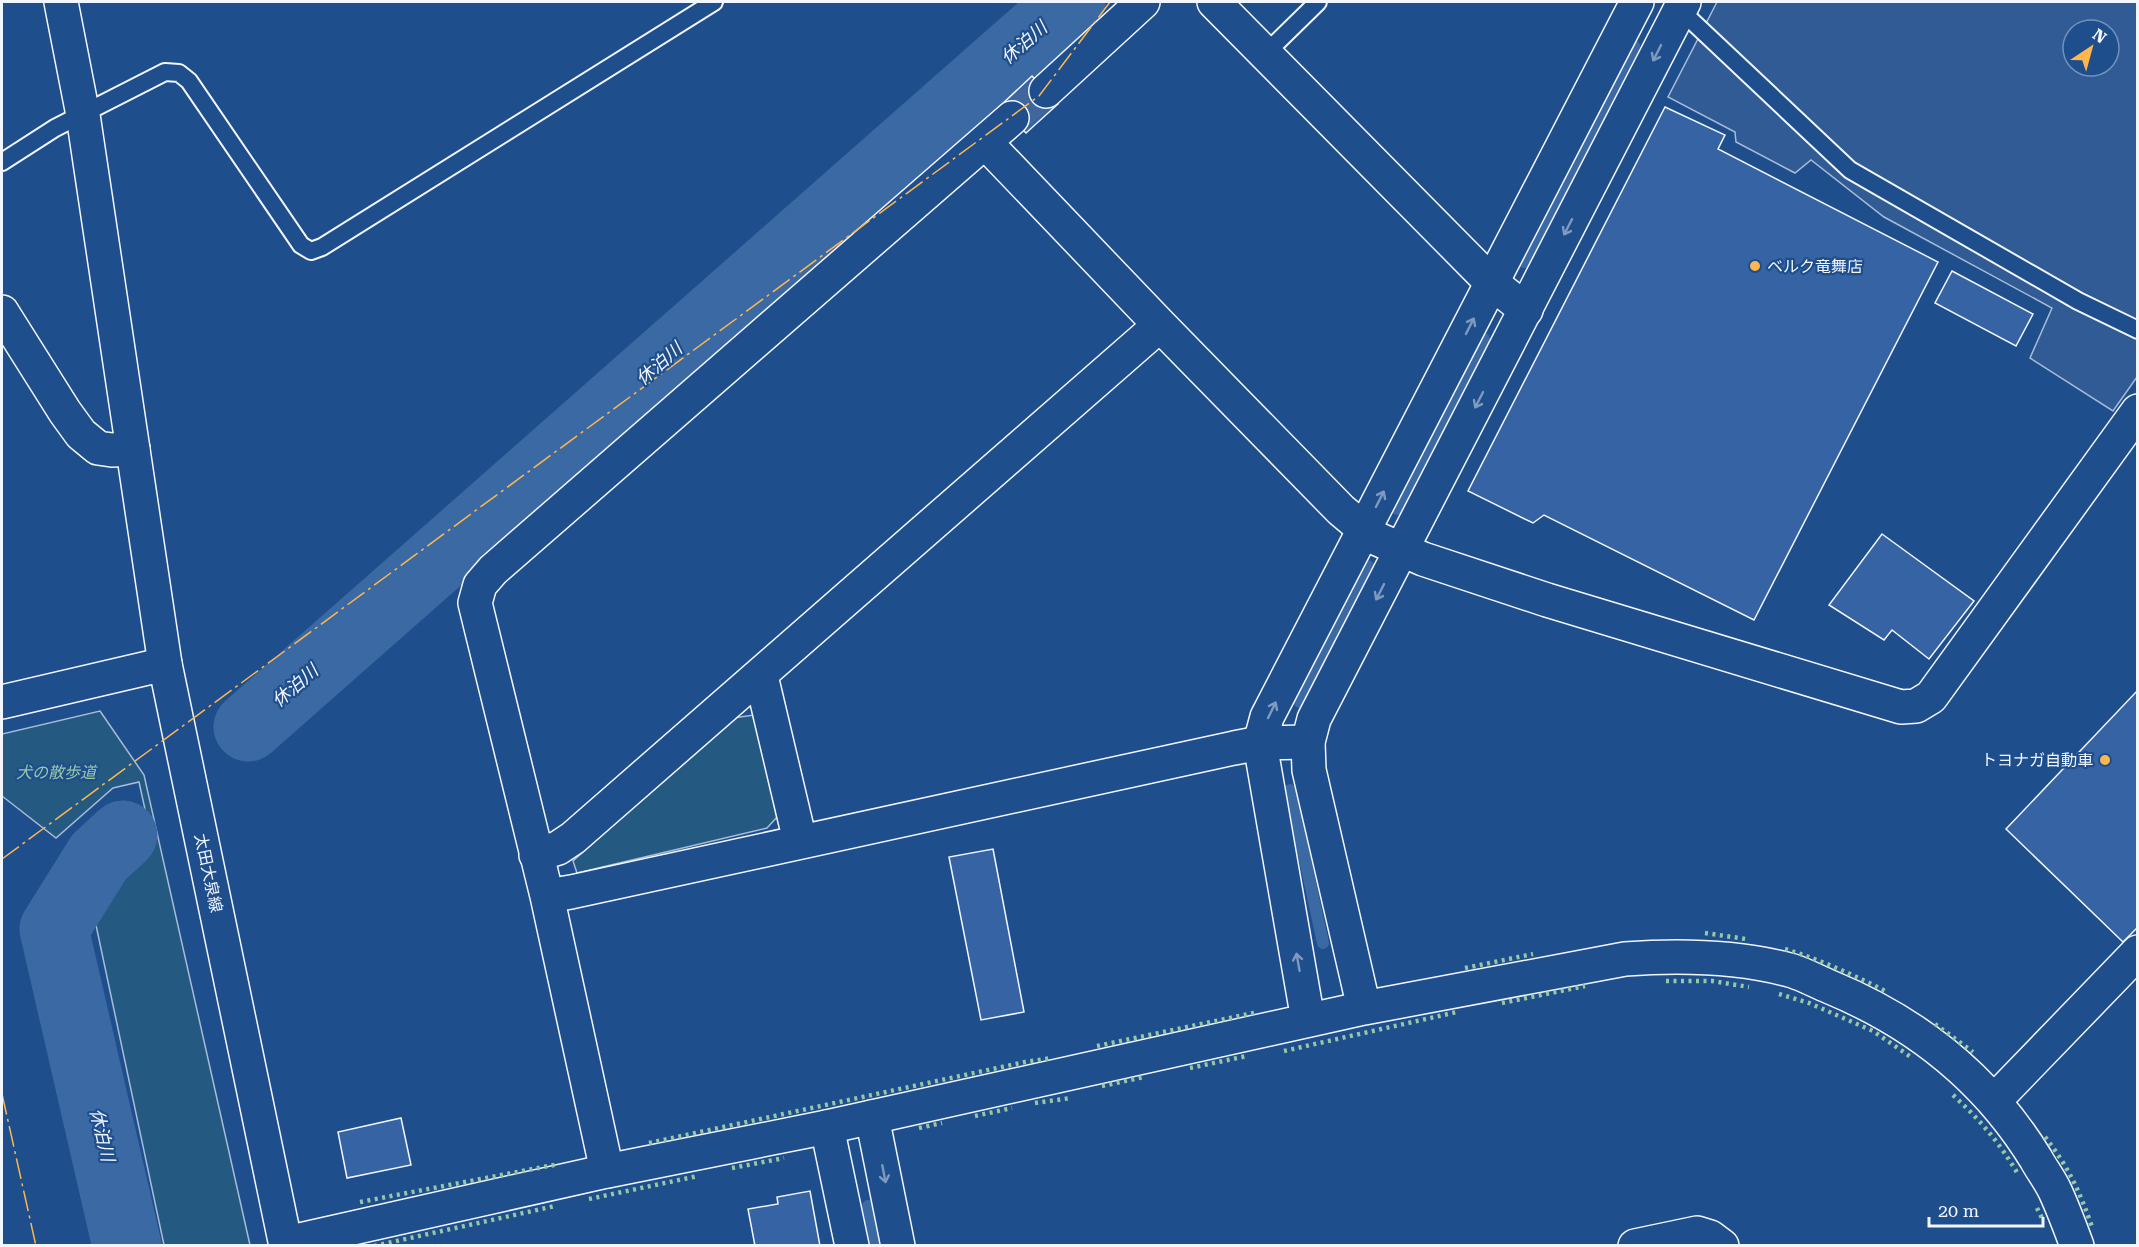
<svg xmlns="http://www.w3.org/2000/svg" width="2139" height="1247" font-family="'Roboto Serif','Noto Sans JP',serif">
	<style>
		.green { fill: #245a82; stroke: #a8bbd7; stroke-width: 1.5 }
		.parking { fill: #305b95; stroke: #a8bbd7; stroke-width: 1.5; fill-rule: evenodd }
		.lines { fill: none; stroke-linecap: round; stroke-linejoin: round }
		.stream { stroke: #3b69a3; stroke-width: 12 }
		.river { stroke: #3b69a3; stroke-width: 69 }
		.building { fill: #3563a3; stroke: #f2f6ff; stroke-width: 1.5 }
		.minor-tunnel { stroke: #3f679d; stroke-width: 33; stroke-dasharray: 33 16; stroke-linecap: butt }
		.service-casing { stroke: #f2f6ff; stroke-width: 20 }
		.minor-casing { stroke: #f2f6ff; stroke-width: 36 }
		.tertiary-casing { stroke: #f2f6ff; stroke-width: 36 }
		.secondary-casing { stroke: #f2f6ff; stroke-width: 36 }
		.service { stroke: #1f4e8c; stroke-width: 16 }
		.minor { stroke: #1f4e8c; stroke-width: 33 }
		.tertiary { stroke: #1f4e8c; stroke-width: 33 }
		.secondary { stroke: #1f4e8c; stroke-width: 33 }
		.hedge { stroke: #97c8a6; stroke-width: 4.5; stroke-dasharray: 3 4.5; stroke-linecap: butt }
		.power { stroke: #ffb74d; stroke-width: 1.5; stroke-dasharray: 21 4.5 3 4.5; stroke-linecap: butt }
		.oneway { stroke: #7e9ac0 }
		.poi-dot { fill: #ffb74d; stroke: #1f4e8c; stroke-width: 2 }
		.labels { text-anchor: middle; stroke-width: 4.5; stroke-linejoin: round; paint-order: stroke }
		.poi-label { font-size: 16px; fill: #f2f6ff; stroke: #1f4e8c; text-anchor: start }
		.park-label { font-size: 16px; font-style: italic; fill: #97c8a6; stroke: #1f4e8c }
		.street-label { font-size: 16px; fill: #f2f6ff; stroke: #1f4e8c }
		.water-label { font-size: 18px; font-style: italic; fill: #f2f6ff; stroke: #1f4e8c }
	</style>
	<rect width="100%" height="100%" fill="#1f4e8c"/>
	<path class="green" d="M 100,711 L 144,775 L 250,1245 L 164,1245 L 93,911 C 106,881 129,857 150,832 L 139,782 L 113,788 L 56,838 L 2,796 L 2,734 Z
		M 754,715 L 777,817 L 767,828 L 577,873 L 573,861 L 733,718 Z"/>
	<path class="parking" d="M 1717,2 L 2137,2 L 2137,377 L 2113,411 L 2030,358 L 2052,308 L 1884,217 L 1811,160 L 1795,173 L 1736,142 L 1735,132 L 1668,97 ZM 2073,30 L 2109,30 L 2109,66 L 2073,66 Z"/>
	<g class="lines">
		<path class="stream" d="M 1524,262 L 1634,46
			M 1397,509 L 1484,339
			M 1300,702 L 1368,566
			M 1290,790 L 1323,943
			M 868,1206 L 876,1246"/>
		<path class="river" d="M 248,727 L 1071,2
			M 123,835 L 99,857 L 54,929 L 127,1246"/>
	</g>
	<path class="building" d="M 1032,76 L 1058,104 L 1026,133 L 1000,106 Z
		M 1665,107 L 1725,135 L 1718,149 L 1938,262 L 1754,620 L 1544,515 L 1533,523 L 1468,491 Z
		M 1952,271 L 2033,314 L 2016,346 L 1935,303 Z
		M 1882,534 L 1974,601 L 1929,659 L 1892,630 L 1884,640 L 1829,605 Z
		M 2137,691 L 2138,927 L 2123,942 L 2006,829 Z
		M 993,849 L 1024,1012 L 981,1020 L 949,857 Z
		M 401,1118 L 411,1165 L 347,1178 L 338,1132 Z
		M 810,1191 L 820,1246 L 755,1246 L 748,1209 L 778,1204 L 777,1197 Z"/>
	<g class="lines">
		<path class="minor-tunnel" d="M 1012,118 L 1046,91"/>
		<defs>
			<path id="service" d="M 1677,7 L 1850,170 L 2078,301 L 2138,330
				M 1266,53 L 1318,2
				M 2,162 L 55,128 L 165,72 L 179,73 L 189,81 L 301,245 L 311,251 L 322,247 L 714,2"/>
			<path id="minor" d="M 1214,2 L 1492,283 L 1526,310
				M 1046,91 L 1143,2
				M 985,142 L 1160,325 L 1341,510 L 1373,537 L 1423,559 L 1547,600 L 1901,707 L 1916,706 L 1931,697 L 2138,411
				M 2,312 L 65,412 L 81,434 L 98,448 L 112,450 L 133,449
				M 761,676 L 800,841
				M 536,855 L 558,848 L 573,838 L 1160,325
				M 547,896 L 571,892 L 1234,748 L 1260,743 L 1308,742
				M 1995,1100 L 2138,952
				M 872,1117 L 898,1246
				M 827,1127 L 852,1246
				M 607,1171 L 547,896 L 475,603 L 480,585 L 493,570 L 1012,118
				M 1635,1246 L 1697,1233 L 1710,1237 L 1722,1246"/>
			<path id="tertiary" d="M 61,2 L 83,115 L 165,664
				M 1364,1008 L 1309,770 L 1308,742 L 1314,719 L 1684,2
				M 1308,1020 L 1263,761 L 1260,743 L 1267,717 L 1637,2
				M 286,1243 L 607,1171 L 827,1127 L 1364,1008 L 1625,959 C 1680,955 1739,956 1793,971 C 1805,975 1818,982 1830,987 C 1917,1023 1987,1079 2036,1159 C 2042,1170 2050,1180 2055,1191 C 2063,1208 2070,1227 2077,1246"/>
			<path id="secondary" d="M 2,702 L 165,664 L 286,1246"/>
		</defs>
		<use href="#service" class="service-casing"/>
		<use href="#minor" class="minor-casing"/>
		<use href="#tertiary" class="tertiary-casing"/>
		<use href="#secondary" class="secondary-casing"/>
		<use href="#service" class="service"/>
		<use href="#minor" class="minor"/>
		<use href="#tertiary" class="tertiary"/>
		<use href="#secondary" class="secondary"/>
		<path class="hedge" d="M 1705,933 L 1746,939
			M 1785,949 C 1821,960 1854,975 1887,992
			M 1465,968 L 1533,954
			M 1666,981 L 1712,981 L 1749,987
			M 1779,994 L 1809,1003 L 1873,1031 L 1911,1057
			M 1502,1003 L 1585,986
			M 1935,1024 L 1973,1052
			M 1097,1046 L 1258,1012
			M 1284,1051 L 1457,1012
			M 1190,1068 L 1247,1056
			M 1102,1086 L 1144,1077
			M 1953,1095 C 1981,1121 2000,1143 2019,1176
			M 1035,1103 L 1071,1098
			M 975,1116 L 1012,1108
			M 919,1128 L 942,1123
			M 2045,1137 C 2068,1166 2080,1192 2092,1227
			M 649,1143 L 1025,1062 L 1052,1058
			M 732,1168 L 784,1158
			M 589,1199 L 698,1176
			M 360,1202 L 559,1164
			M 2037,1208 L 2043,1220
			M 374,1246 L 555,1206"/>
		<path class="power" d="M 2,859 L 1039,96 L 1110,2
			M 2,1094 L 36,1246"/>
	</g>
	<defs><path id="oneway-shaft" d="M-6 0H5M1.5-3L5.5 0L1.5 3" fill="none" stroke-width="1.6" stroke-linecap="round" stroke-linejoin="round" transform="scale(1.5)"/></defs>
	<g class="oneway">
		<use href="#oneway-shaft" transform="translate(1657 53) rotate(117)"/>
		<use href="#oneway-shaft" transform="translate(1568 227) rotate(117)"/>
		<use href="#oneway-shaft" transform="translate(1470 326) rotate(-63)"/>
		<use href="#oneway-shaft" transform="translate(1479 400) rotate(117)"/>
		<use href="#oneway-shaft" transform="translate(1380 499) rotate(-63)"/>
		<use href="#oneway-shaft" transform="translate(1380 592) rotate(117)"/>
		<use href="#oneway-shaft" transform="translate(1272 710) rotate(-64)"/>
		<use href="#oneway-shaft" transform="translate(1298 962) rotate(-100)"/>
		<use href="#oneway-shaft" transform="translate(884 1174) rotate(79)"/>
	</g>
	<g class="poi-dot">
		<circle cx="1755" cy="266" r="6"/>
		<circle cx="2105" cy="760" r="6"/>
	</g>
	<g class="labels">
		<g class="poi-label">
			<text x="1767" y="272">ベルク竜舞店</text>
			<text x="2093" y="766" text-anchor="end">トヨナガ自動車</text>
		</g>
		<g class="park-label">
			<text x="56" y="778">犬の散歩道</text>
		</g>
		<g class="street-label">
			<text transform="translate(209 873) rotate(78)" y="6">太田大泉線</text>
		</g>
		<g class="water-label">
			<text transform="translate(1024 43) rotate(-41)" y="6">休泊川</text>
			<text transform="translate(659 364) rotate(-41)" y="6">休泊川</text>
			<text transform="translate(295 686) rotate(-41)" y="6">休泊川</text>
			<text transform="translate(102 1135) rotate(77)" y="6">休泊川</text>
		</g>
	</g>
	<rect width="2139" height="1247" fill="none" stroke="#f2f6ff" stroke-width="6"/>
	<g transform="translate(2091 48) rotate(36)"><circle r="28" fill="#1f4e8c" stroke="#7391ba" stroke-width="1.5"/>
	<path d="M0-4.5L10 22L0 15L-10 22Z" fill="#ffb74d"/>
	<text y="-9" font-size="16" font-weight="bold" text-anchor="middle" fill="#f2f6ff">N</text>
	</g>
	<path d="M1929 1217v9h114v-9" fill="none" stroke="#f2f6ff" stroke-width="3"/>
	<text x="1938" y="1217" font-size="18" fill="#f2f6ff" stroke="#1f4e8c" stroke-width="4.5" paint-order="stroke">20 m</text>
</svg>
